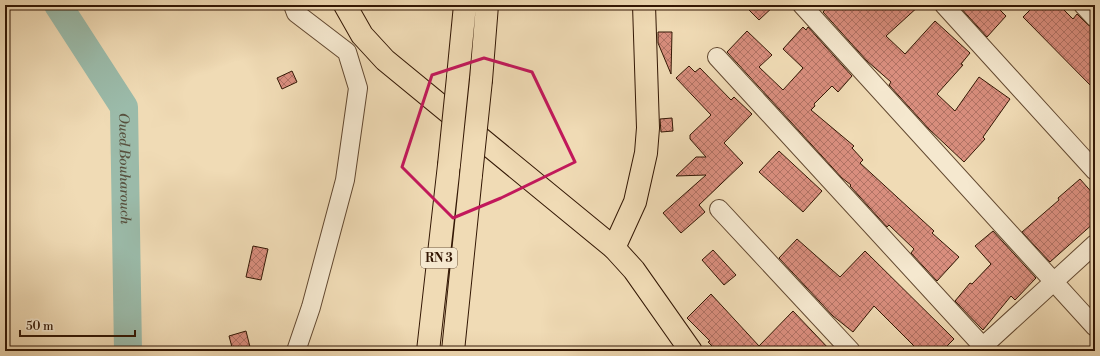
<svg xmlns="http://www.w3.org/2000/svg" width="1100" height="356" font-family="'Libre Bodoni',serif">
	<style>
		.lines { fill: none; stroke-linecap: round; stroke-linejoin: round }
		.river { stroke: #9bbbaa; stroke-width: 28 }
		.building { fill: url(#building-cross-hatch); stroke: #331704 }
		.minor-casing { stroke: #624830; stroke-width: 20 }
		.major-casing { stroke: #331704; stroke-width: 24 }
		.highway-casing { stroke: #331704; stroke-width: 24 }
		.minor { stroke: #f5e8cf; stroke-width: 18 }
		.major { stroke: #f0dbb5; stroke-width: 22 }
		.highway { stroke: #f0dbb5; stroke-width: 22 }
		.highway-bridge-casing { stroke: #331704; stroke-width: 24; stroke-linecap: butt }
		.highway-bridge { stroke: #f0dbb5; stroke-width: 22 }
		.marked { fill: none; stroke: #c2185b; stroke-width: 3; stroke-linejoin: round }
		.labels { text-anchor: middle; stroke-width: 3; stroke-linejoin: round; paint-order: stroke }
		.shield { fill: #f5e8cf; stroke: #6d5641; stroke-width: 1 }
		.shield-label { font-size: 12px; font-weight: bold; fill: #331704 }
		.water-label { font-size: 14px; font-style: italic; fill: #57503e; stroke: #f5e8cf }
	</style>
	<defs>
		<pattern id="building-cross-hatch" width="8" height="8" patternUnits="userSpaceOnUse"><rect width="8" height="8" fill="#d98e7e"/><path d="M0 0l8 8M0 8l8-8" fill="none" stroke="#b17365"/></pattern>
	</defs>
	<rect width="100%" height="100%" fill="#f0dbb5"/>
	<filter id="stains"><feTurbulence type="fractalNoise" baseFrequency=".005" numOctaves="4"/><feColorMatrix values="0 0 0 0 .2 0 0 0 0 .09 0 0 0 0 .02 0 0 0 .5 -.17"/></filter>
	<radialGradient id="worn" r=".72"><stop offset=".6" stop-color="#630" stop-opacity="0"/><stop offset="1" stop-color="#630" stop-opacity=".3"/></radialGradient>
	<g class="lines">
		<path class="river" id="s1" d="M 58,5 L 124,107 L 128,351"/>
	</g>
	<path class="building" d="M 744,5 L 775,5 L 759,20 Z
		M 829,5 L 920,5 L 886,36 L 905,54 L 935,21 L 970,53 L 961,64 L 963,65 L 937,94 L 955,111 L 979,77 L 1010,99 L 983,137 L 985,139 L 964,162 L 929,129 L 889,85 L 891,82 L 867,61 L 823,12 Z
		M 958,5 L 995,5 L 1006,16 L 987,37 Z
		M 1035,5 L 1059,5 L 1073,19 L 1077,14 L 1088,25 L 1095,28 L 1095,90 L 1023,17 Z
		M 803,27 L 806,30 L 808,27 L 852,76 L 838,92 L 832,86 L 814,104 L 815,106 L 811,110 L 854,146 L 852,148 L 863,160 L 860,163 L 934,231 L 932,233 L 959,257 L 937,281 L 911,253 L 914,249 L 889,225 L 887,227 L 850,186 L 851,185 L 842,178 L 727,52 L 747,31 L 772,55 L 759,67 L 783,90 L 803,68 L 783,49 Z
		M 658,32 L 672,32 L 671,74 L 658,43 Z
		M 689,66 L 695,72 L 700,68 L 731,100 L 734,97 L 752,114 L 724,143 L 743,163 L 699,205 L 705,212 L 681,233 L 663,213 L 706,175 L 676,176 L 696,157 L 706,157 L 690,139 L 690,135 L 711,115 L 676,78 Z
		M 292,71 L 297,82 L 282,89 L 277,78 Z
		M 672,118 L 673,131 L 661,132 L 660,119 Z
		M 779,151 L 822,191 L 803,212 L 759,172 Z
		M 1080,179 L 1095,196 L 1095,222 L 1050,262 L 1022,232 L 1059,200 L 1058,198 Z
		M 993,231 L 1036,278 L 1015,300 L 1011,296 L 983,330 L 955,301 L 970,283 L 972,284 L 991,264 L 975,246 Z
		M 797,239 L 840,277 L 865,251 L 954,339 L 942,351 L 919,351 L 874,306 L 853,332 L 833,316 L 779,258 Z
		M 253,246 L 268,249 L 261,280 L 246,277 Z
		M 713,250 L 736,275 L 724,285 L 702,260 Z
		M 711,294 L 759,346 L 793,311 L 831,351 L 717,351 L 708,342 L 710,341 L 687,318 Z
		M 246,331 L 250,347 L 233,351 L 229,336 Z"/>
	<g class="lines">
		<defs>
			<path id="minor" d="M 293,5 L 296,13 L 347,52 L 358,88 L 345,180 L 311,307 L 296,351
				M 802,5 L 1095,327
				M 944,5 L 1095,171
				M 1083,5 L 1095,18
				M 717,57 L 987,351
				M 719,209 L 851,351
				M 978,351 L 1095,244"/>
			<path id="major" d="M 614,248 L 634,270 L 691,351"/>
			<path id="highway" d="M 345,5 L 362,35 L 385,60 L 614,248 L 635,202 L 646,153 L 648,128 L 644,5
				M 458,77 L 465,5
				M 481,80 L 487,5
				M 428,351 L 449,165
				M 453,351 L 471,175"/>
		</defs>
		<use href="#minor" class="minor-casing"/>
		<use href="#major" class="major-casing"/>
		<use href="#highway" class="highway-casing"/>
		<use href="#minor" class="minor"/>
		<use href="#major" class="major"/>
		<use href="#highway" class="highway"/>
		<defs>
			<path id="highway-bridge" d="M 449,165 L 458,77
				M 471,175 L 481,80"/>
		</defs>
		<use href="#highway-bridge" class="highway-bridge-casing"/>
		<use href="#highway-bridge" class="highway-bridge"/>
	</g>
	<path class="marked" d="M 484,58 L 532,72 L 575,162 L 501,198 L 453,218 L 402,167 L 432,75 Z"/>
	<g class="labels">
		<rect class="shield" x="421" y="248" width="36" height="20" rx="3"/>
		<g class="shield-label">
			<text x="439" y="262">RN 3</text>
		</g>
		<g class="water-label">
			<text dy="5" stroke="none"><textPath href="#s1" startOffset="183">Oued Bouharouch</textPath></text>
		</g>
	</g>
	<rect width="1100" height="356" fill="none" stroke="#f0dbb5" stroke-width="20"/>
	<rect x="6" y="6" width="1088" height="344" fill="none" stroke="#331704" stroke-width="2"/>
	<rect x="10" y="10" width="1080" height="336" fill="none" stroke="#331704"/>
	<path d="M20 330v6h115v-6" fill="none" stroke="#331704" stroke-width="2"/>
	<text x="26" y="330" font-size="12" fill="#331704" stroke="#f5e8cf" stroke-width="3" paint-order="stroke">50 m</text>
	<rect width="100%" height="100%" filter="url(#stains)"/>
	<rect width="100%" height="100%" fill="url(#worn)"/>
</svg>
